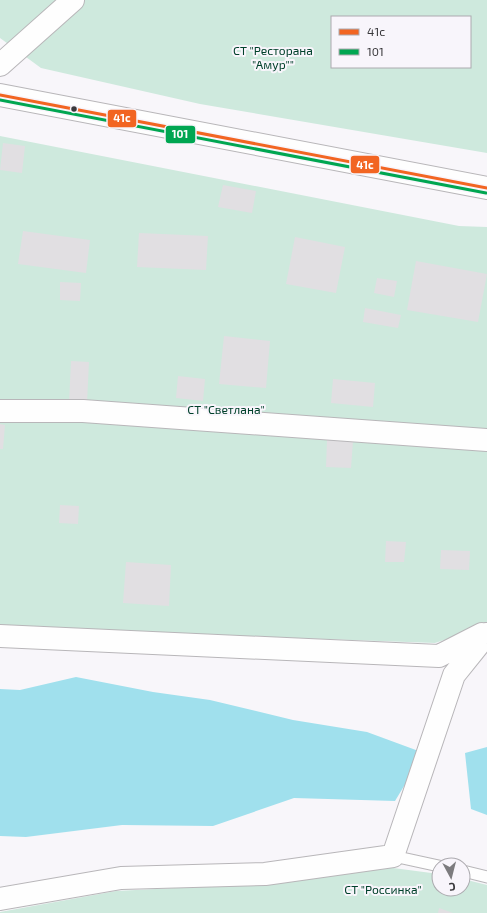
<svg xmlns="http://www.w3.org/2000/svg" width="487" height="913" font-family="'Exo 2',sans-serif">
	<style>
		.green { fill: #cee9dd; fill-rule: evenodd }
		.water { fill: #a0e0ed }
		.building { fill: #e1dfe2 }
		.lines { fill: none; stroke-linecap: round; stroke-linejoin: round }
		.service-casing { stroke: #b8b6b9; stroke-width: 13 }
		.minor-casing { stroke: #b8b6b9; stroke-width: 24 }
		.tertiary-casing { stroke: #b8b6b9; stroke-width: 24 }
		.service { stroke: #fefefe; stroke-width: 11 }
		.minor { stroke: #fefefe; stroke-width: 22 }
		.tertiary { stroke: #fefefe; stroke-width: 22 }
		.bus-1-casing { stroke: #f8f5fb; stroke-width: 6 }
		.bus-2-casing { stroke: #f8f5fb; stroke-width: 6 }
		.bus-1 { stroke: #f26522; stroke-width: 3 }
		.bus-2 { stroke: #00a651; stroke-width: 3 }
		.bus-dot { fill: #3a393c; stroke: #f8f5fb; stroke-width: 1.5 }
		.labels { text-anchor: middle; stroke-width: 4; stroke-linejoin: round; paint-order: stroke }
		.park-label { font-size: 12px; fill: #00412b; stroke: #f8f5fb }
		.line-badge { stroke: #f8f5fb; stroke-width: 1.5 }
		.badge-label { font-size: 11px; text-anchor: middle; font-weight: bold; fill: #fff }
	</style>
	<rect width="100%" height="100%" fill="#f8f6fa"/>
	<path class="green" d="M 0,0 L 487,0 L 487,153 L 200,104 L 41,68 L 0,38 ZM 332,17 L 470,17 L 470,67 L 332,67 Z
		M 0,136 L 459,226 L 487,227 L 487,626 L 435,643 L 240,636 L 39,627 L 0,626 Z
		M 378,866 L 439,874 L 439,889 L 463,889 L 463,879 L 487,885 L 487,913 L 0,913 L 0,912 L 116,891 L 254,884 Z"/>
	<path class="water" d="M 76,677 L 153,692 L 210,700 L 293,720 L 367,732 L 424,753 L 395,801 L 294,798 L 213,826 L 122,825 L 26,837 L 0,836 L 0,689 L 20,690 Z
		M 487,747 L 487,815 L 471,809 L 465,753 Z"/>
	<path class="building" d="M 3,143 L 25,146 L 22,173 L 0,170 Z
		M 223,185 L 256,191 L 252,213 L 218,207 Z
		M 23,231 L 90,240 L 86,273 L 18,264 Z
		M 139,233 L 208,236 L 206,270 L 137,267 Z
		M 295,237 L 345,247 L 336,293 L 286,284 Z
		M 416,261 L 487,274 L 478,322 L 407,310 Z
		M 377,278 L 397,281 L 394,297 L 374,293 Z
		M 60,282 L 81,283 L 80,301 L 60,300 Z
		M 365,308 L 401,315 L 398,328 L 363,322 Z
		M 224,336 L 270,341 L 266,388 L 219,384 Z
		M 71,361 L 89,362 L 87,403 L 69,403 Z
		M 178,376 L 205,379 L 203,401 L 176,398 Z
		M 333,379 L 375,383 L 373,407 L 331,403 Z
		M 0,424 L 5,425 L 3,449 L 0,449 Z
		M 327,440 L 353,441 L 351,468 L 326,467 Z
		M 60,505 L 79,506 L 78,524 L 59,523 Z
		M 386,541 L 406,542 L 404,562 L 385,562 Z
		M 441,550 L 470,551 L 469,570 L 440,569 Z
		M 126,562 L 171,565 L 169,606 L 123,603 Z
		M 439,908 L 453,913 L 438,913 Z"/>
	<g class="lines">
		<defs>
			<path id="service" d="M 393,856 L 439,866
				M 463,871 L 487,877"/>
			<path id="minor" d="M 0,65 L 73,0
				M 0,411 L 83,411 L 487,440
				M 0,636 L 439,656 L 482,634
				M 0,899 L 121,878 L 265,874 L 393,856 L 454,675 L 487,634"/>
			<path id="tertiary" d="M 0,95 L 487,188"/>
		</defs>
		<use href="#service" class="service-casing"/>
		<use href="#minor" class="minor-casing"/>
		<use href="#tertiary" class="tertiary-casing"/>
		<use href="#service" class="service"/>
		<use href="#minor" class="minor"/>
		<use href="#tertiary" class="tertiary"/>
		<defs>
			<path id="bus-1" d="M 0,95 L 487,188"/>
			<path id="bus-2" d="M 0,100 L 486,193"/>
		</defs>
		<use href="#bus-1" class="bus-1-casing"/>
		<use href="#bus-2" class="bus-2-casing"/>
		<use href="#bus-1" class="bus-1"/>
		<use href="#bus-2" class="bus-2"/>
	</g>
	<circle class="bus-dot" cx="74" cy="109" r="3.5"/>
	<g class="labels">
		<g class="park-label">
			<text x="273" y="55">СТ "Ресторана<tspan x="273" dy="14">"Амур""</tspan></text>
			<text x="226" y="414">СТ "Светлана"</text>
			<text x="383" y="894">СТ "Россинка"</text>
		</g>
	</g>
	<g class="line-badge">
		<rect x="107" y="109" width="30" height="19" rx="4" fill="#f26522"/>
		<rect x="165" y="125" width="31" height="19" rx="4" fill="#00a651"/>
		<rect x="350" y="155" width="30" height="19" rx="4" fill="#f26522"/>
	</g>
	<g class="badge-label">
		<text x="122" y="122">41с</text>
		<text x="180" y="138">101</text>
		<text x="365" y="169">41с</text>
	</g>
	<rect x="331" y="16" width="140" height="52" fill="#f8f5fb" stroke="#acaaaf"/>
	<rect x="339" y="29" width="20" height="6" fill="#f26522" stroke="#acaaaf"/>
	<text x="367" y="36" font-size="12" fill="#3a393c">41с</text>
	<rect x="339" y="49" width="20" height="6" fill="#00a651" stroke="#acaaaf"/>
	<text x="367" y="56" font-size="12" fill="#3a393c">101</text>
	<g transform="translate(451 877) rotate(173)"><circle r="19" fill="#f8f5fb" stroke="#acaaaf"/>
	<path d="M0-3L7 15L0 10L-7 15Z" fill="#7c7b7e"/>
	<text y="-6" font-size="11" font-weight="bold" text-anchor="middle" fill="#3a393c">С</text>
	</g>
</svg>
